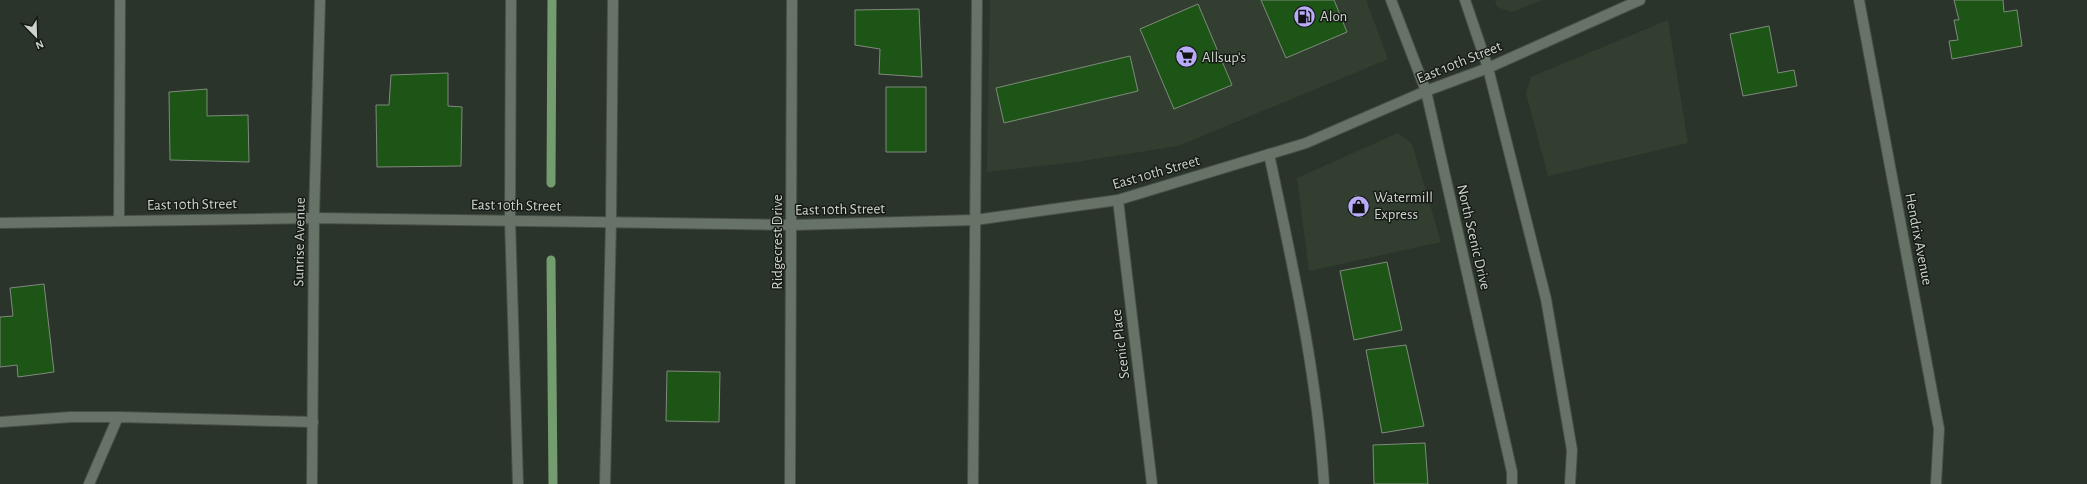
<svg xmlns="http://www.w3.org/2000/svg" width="2087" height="484" font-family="'Alegreya Sans',sans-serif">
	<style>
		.built { fill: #323f30 }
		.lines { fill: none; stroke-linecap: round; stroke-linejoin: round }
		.stream { stroke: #739d6e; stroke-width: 9 }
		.building { fill: #1c5515; stroke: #7f8a7d }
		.lane-casing { stroke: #484f47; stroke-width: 12 }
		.street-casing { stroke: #484f47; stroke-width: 12 }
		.secondary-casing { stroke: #484f47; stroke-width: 12 }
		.lane { stroke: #687367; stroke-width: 10 }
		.street { stroke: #687367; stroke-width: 10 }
		.secondary { stroke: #687367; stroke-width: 10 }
		.labels { text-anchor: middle; stroke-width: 3; stroke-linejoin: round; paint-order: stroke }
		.poi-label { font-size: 15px; fill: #cdd3cd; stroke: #171b16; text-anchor: start }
		.street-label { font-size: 15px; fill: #cdd3cd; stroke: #171b16 }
	</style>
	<rect width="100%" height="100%" fill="#2b342a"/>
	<path class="built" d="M 990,0 L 1366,0 L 1388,59 L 1178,146 L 1076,162 L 987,172 Z
		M 1495,0 L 1542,0 L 1512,12 L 1497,7 Z
		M 1668,20 L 1688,143 L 1548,176 L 1526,93 L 1531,77 Z
		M 1398,133 L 1412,144 L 1441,242 L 1309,271 L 1297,178 Z"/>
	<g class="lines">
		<path class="stream" d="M 551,183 L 552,0
			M 551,260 L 553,484"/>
	</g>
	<path class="building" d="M 1261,0 L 1334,0 L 1347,32 L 1286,58 Z
		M 1954,0 L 2003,0 L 2004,12 L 2017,10 L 2022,46 L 1952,59 L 1949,41 L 1958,40 L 1954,20 L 1959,20 Z
		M 1198,4 L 1232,85 L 1174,109 L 1140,29 Z
		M 919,9 L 922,77 L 879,74 L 880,49 L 855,45 L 855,10 Z
		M 1769,26 L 1778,73 L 1794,70 L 1797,86 L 1743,96 L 1730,34 Z
		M 1130,56 L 1138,91 L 1004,123 L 996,88 Z
		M 448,73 L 448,106 L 462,107 L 461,166 L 377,167 L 376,105 L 389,105 L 391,75 Z
		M 886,87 L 926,87 L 926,152 L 886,152 Z
		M 207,89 L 207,116 L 248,115 L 249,162 L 170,160 L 169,92 Z
		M 1356,195 L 1370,205 L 1361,218 L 1347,207 Z
		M 1387,262 L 1402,330 L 1354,340 L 1340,271 Z
		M 44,284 L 54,372 L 18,377 L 17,365 L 0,367 L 0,317 L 13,316 L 10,288 Z
		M 1406,345 L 1424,426 L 1382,433 L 1366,350 Z
		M 667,371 L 720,372 L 719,422 L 666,421 Z
		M 1425,443 L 1428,484 L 1374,484 L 1373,445 Z"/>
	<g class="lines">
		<defs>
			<path id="lane" d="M 511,0 L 510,220 L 518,484
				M 1269,154 C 1292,263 1317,372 1324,484
				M 119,220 L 120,0
				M 0,422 L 71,417 L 118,417 L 313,422
				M 89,484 L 118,417
				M 605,484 L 611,222 L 613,0
				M 973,484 L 977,0"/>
			<path id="street" d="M 1859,0 L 1939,429 L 1936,484
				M 1118,200 L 1152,484
				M 312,484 L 314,218 L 320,0
				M 790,484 L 792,0"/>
			<path id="secondary" d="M 1391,0 L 1426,91 L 1512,472 L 1512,484
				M 1465,0 L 1488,68 L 1546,299 L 1572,450 L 1570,484
				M 0,223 L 314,218 L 792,225 L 975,220 L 1118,200 L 1306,143 L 1426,91 L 1488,68 L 1640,0"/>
		</defs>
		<use href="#lane" class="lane-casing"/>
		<use href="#street" class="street-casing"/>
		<use href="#secondary" class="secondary-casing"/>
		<use href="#lane" class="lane"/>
		<use href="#street" class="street"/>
		<use href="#secondary" class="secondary"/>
	</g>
	<defs>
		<symbol id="fuel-disc" viewBox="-11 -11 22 22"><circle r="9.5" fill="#b8abf7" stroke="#171b16"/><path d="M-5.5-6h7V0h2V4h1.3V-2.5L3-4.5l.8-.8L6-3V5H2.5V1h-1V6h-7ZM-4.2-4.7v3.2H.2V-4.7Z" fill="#111"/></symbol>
		<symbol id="supermarket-disc" viewBox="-11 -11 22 22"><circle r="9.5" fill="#b8abf7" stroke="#171b16"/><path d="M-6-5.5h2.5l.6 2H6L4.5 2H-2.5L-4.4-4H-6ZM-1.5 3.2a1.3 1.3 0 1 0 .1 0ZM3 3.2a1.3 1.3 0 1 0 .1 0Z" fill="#111"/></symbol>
		<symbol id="shop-disc" viewBox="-11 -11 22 22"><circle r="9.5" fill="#b8abf7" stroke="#171b16"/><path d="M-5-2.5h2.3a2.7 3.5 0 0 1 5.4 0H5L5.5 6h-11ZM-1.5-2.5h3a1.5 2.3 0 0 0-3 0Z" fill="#111"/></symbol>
	</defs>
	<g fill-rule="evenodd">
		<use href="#fuel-disc" x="1292" y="4" width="25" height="25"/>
		<use href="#supermarket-disc" x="1174" y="44" width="25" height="25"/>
		<use href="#shop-disc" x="1346" y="194" width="25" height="25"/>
	</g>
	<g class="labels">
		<g class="poi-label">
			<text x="1320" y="21">Alon</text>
			<text x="1202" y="62">Allsup's</text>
			<text x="1374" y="202">Watermill<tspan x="1374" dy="17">Express</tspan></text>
		</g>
		<g class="street-label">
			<text transform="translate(1459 62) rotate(-22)" y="5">East 10th Street</text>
			<text transform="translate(1156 172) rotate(-16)" y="5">East 10th Street</text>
			<text transform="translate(192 204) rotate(-1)" y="5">East 10th Street</text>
			<text transform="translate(516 205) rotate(1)" y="5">East 10th Street</text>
			<text transform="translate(840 209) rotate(-1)" y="5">East 10th Street</text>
			<text transform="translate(1474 237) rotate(77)" y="5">North Scenic Drive</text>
			<text transform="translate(1919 239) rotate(79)" y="5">Hendrix Avenue</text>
			<text transform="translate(299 242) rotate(-89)" y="5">Sunrise Avenue</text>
			<text transform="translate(777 242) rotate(-90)" y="5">Ridgecrest Drive</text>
			<text transform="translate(1120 344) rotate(-97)" y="5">Scenic Place</text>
		</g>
	</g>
	<g transform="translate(36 36) rotate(157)" stroke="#171b16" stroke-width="3" paint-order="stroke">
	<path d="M0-3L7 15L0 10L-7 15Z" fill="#cdd3cd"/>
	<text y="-6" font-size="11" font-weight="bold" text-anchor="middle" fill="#cdd3cd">N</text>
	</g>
</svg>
